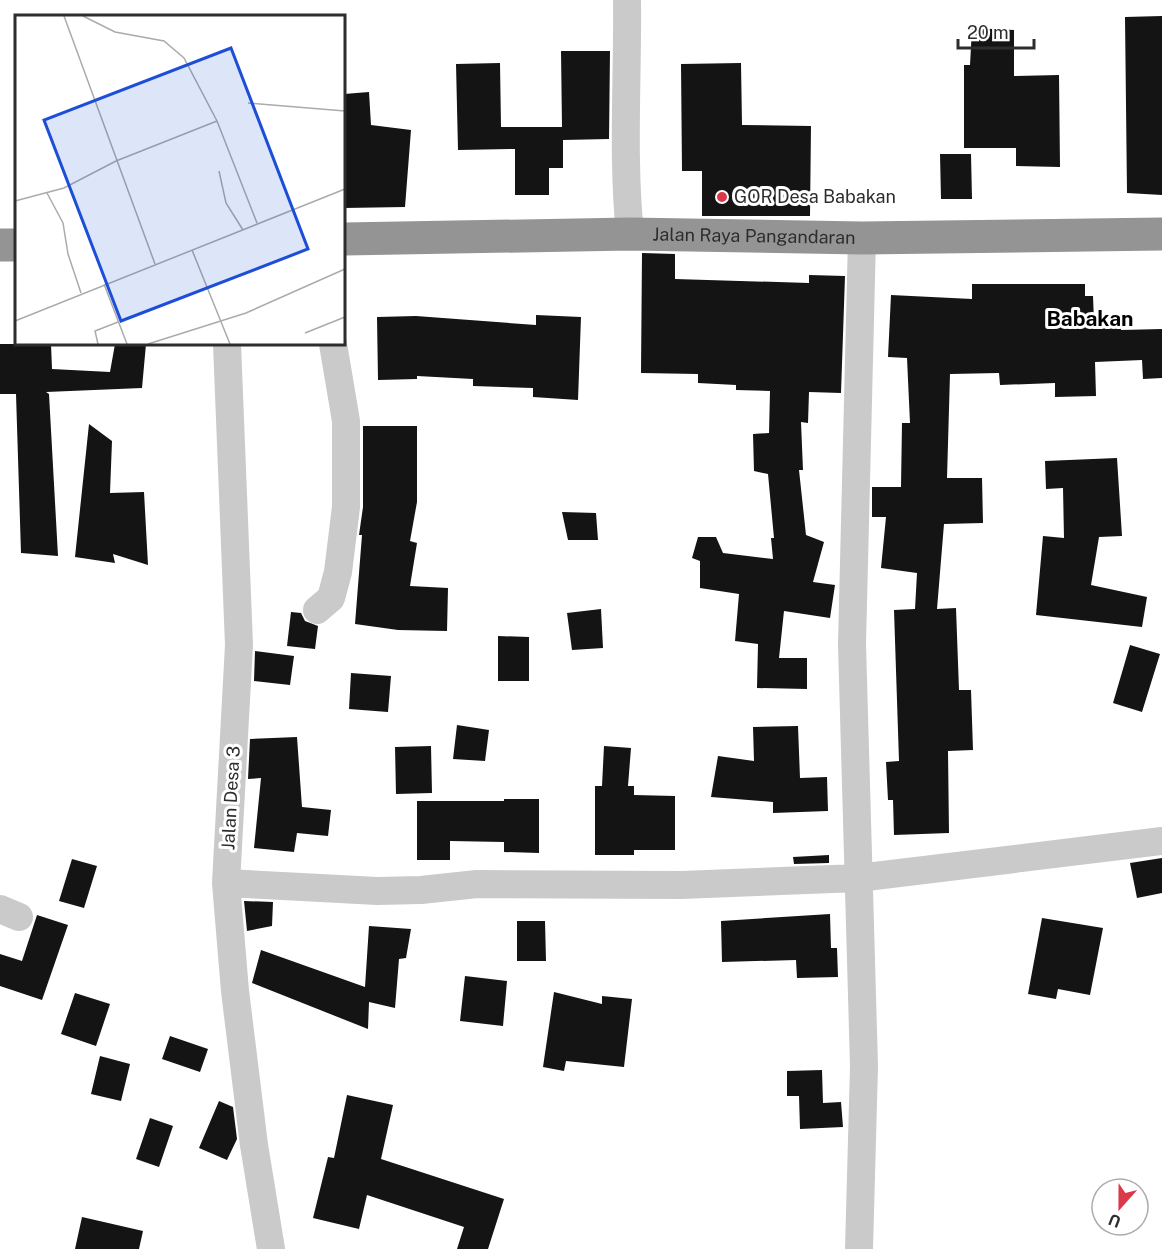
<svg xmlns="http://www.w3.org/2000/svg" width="1162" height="1249" font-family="'Public Sans',sans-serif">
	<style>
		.building { fill: #141414 }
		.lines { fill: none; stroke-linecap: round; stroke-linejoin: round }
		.minor { stroke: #cacaca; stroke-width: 28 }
		.highway { stroke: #949494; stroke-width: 33 }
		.poi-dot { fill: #db394a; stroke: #fff; stroke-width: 2 }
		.labels { text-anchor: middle; stroke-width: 6; stroke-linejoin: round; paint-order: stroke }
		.poi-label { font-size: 18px; fill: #2d2d2d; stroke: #fff; text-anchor: start }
		.street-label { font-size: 18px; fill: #2d2d2d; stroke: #fff }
		.quarter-label { font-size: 21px; font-weight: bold; fill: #000; stroke: #fff }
		.inset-road { fill: none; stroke: #ababab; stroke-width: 1.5 }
		.view { fill: #1d4ed8; fill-opacity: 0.15; stroke: #1d4ed8; stroke-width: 3 }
		.inset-edge { fill: none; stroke: #2d2d2d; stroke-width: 3 }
	</style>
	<rect width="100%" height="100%" fill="#fff"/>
	<path class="building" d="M 1162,16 L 1162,195 L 1127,193 L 1125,17 Z
		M 972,28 L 1014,30 L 1014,76 L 1059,75 L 1060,167 L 1016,166 L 1016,148 L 964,148 L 964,65 L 970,65 Z
		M 561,51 L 610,51 L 609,139 L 563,140 L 563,168 L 549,168 L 549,195 L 515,195 L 515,149 L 458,150 L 456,64 L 500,63 L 501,127 L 562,127 Z
		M 741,63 L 742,125 L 811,126 L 810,216 L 702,216 L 702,171 L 682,171 L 681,64 Z
		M 369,92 L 371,125 L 411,130 L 405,207 L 344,208 L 344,94 Z
		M 940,154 L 971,154 L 972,199 L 941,199 Z
		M 642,253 L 675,254 L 675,279 L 809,283 L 809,275 L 845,276 L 841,393 L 809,392 L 808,423 L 801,422 L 803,470 L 799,470 L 806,535 L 824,542 L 813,582 L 835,585 L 830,618 L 784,611 L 779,658 L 807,658 L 807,689 L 757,688 L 758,644 L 735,641 L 739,594 L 700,588 L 700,561 L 692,558 L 698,537 L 716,537 L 723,553 L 773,559 L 771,538 L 774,538 L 768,474 L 754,471 L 753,434 L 769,433 L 770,391 L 736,390 L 736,385 L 698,383 L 698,374 L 641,373 Z
		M 972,284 L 1085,284 L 1085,296 L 1093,296 L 1094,322 L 1121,322 L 1121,330 L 1162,329 L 1162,378 L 1143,379 L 1142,360 L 1095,362 L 1096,396 L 1055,397 L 1055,383 L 1000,385 L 999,373 L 950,374 L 947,478 L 982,478 L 983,523 L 944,524 L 937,609 L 956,608 L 959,690 L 971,690 L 973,750 L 948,751 L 949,833 L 894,835 L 893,800 L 888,800 L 886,762 L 899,761 L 894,610 L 915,609 L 917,573 L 881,568 L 886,517 L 872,517 L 872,487 L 901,487 L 902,423 L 910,423 L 907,358 L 888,357 L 891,295 L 972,299 Z
		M 536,315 L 581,317 L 578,400 L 533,397 L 533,388 L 473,386 L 473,379 L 417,376 L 417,379 L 378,380 L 377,317 L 416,316 L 536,325 Z
		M 0,344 L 51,344 L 52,369 L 110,372 L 115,344 L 146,344 L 142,388 L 46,392 L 49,394 L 58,556 L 21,553 L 16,394 L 0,394 Z
		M 89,424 L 112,441 L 110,493 L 144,492 L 148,565 L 113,554 L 115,563 L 75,557 Z
		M 363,426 L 417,426 L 417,502 L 410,541 L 417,543 L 410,586 L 448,588 L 447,631 L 398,630 L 355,624 L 362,535 L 359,535 L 363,507 Z
		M 1117,458 L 1122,536 L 1099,537 L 1091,585 L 1147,597 L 1142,627 L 1036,615 L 1043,536 L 1064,538 L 1063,488 L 1046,489 L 1045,461 Z
		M 562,512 L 596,513 L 598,540 L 568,540 Z
		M 601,609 L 603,648 L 572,650 L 567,613 Z
		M 291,612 L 301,613 L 305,621 L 318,626 L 315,649 L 287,646 Z
		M 498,636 L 529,637 L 529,681 L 498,681 Z
		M 1130,645 L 1160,654 L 1142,712 L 1113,703 Z
		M 255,651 L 294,656 L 290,685 L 254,681 Z
		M 351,673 L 391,676 L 388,712 L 349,709 Z
		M 457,725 L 489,730 L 485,761 L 453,759 Z
		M 798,726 L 800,778 L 827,777 L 828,811 L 773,813 L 773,802 L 711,797 L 718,756 L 754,761 L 753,727 Z
		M 297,737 L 302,807 L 331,810 L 328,836 L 297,833 L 294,852 L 254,848 L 261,778 L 248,779 L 250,739 Z
		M 431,746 L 432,793 L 396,794 L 395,747 Z
		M 604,746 L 631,748 L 628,786 L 634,786 L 634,795 L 675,796 L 675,850 L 634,850 L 634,855 L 595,855 L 595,786 L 602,786 Z
		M 504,799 L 539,799 L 539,853 L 504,852 L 504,842 L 450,841 L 450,860 L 417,860 L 417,801 L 504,801 Z
		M 829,855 L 829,863 L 794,864 L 793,857 Z
		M 1162,858 L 1162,893 L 1137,898 L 1130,863 Z
		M 72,859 L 97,866 L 84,908 L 59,901 Z
		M 244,901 L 273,902 L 272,926 L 247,931 Z
		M 830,914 L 831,948 L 837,948 L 838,977 L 797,978 L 796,960 L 722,962 L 721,921 Z
		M 37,915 L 68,925 L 42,1000 L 0,986 L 0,954 L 22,961 Z
		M 1042,918 L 1103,928 L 1090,995 L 1058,989 L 1056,999 L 1028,994 Z
		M 517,921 L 545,921 L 546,961 L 517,961 Z
		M 369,926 L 411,929 L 406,958 L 399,959 L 395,1008 L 369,1002 L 368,1029 L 252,983 L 261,950 L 365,987 Z
		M 465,976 L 507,981 L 503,1026 L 460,1021 Z
		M 554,992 L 602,1004 L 602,996 L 632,999 L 624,1067 L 566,1061 L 564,1071 L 543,1067 Z
		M 75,993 L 110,1004 L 96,1046 L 61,1034 Z
		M 170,1036 L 208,1049 L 200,1072 L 162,1059 Z
		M 100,1056 L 130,1064 L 121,1101 L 91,1094 Z
		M 822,1070 L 823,1103 L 841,1102 L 843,1127 L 800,1129 L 799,1096 L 787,1096 L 787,1071 Z
		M 347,1095 L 393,1105 L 381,1159 L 504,1199 L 488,1249 L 457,1249 L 464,1227 L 367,1195 L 359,1229 L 313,1218 L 328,1157 L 334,1158 Z
		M 219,1101 L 233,1107 L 237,1139 L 227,1160 L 199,1148 Z
		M 150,1118 L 173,1126 L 159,1167 L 136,1159 Z
		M 82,1217 L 143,1231 L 139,1249 L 75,1249 Z"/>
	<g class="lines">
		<path class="minor" d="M 627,0 C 628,78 622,156 630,234
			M 227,344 L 239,645 L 226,883 L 235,991 L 254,1145 L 271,1249
			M 317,610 L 331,598 L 338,572 L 346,507 L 346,421 L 333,344
			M 226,883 L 377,891 L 421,890 L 477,884 L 681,885 L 858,878 L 1162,841
			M 0,909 L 19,917
			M 859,1249 L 864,1066 L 852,644 L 862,238"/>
		<g class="highway">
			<path id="s1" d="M 344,239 L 630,234 L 862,238 L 1162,234"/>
			<path d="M 0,245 L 16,245"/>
		</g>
	</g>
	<circle class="poi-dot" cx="722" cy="197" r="6"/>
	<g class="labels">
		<g class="poi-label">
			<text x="734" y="203">GOR Desa Babakan</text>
		</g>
		<g class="street-label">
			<text dy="6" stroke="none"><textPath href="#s1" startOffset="410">Jalan Raya Pangandaran</textPath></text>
			<text transform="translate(231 798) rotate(-87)" y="6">Jalan Desa 3</text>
		</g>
		<g class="quarter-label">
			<text x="1090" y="326">Babakan</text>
		</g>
	</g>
	<g transform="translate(15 15)">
		<rect width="330" height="330" fill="#fff"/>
		<path class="inset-road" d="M 49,1 L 140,249M 68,1 L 100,17 L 149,26 L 169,43 L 202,106 L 242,208M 233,88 L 330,96M 204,156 L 211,188 L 228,215M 32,178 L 48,208 L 53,239 L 66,278M 0,186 L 49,173 L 101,146 L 202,106M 177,235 L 215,329M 89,269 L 112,329M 0,306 L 330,174M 290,318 L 330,302M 83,329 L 80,316 L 103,307M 133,329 L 231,298 L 330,254"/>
		<path class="view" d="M 216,33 L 293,234 L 106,306 L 29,105 Z"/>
		<rect width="330" height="330" class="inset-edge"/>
	</g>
	<g transform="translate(1120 1207) rotate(201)"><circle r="28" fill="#ffffff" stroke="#ababab" stroke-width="1.5"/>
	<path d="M0-4.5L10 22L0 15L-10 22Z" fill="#db394a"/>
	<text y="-9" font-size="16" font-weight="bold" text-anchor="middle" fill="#2d2d2d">U</text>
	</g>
	<path d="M958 39v9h76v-9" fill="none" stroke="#2d2d2d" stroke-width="3"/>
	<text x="967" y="39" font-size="18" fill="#2d2d2d" stroke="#ffffff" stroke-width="4.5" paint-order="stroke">20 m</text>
</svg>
